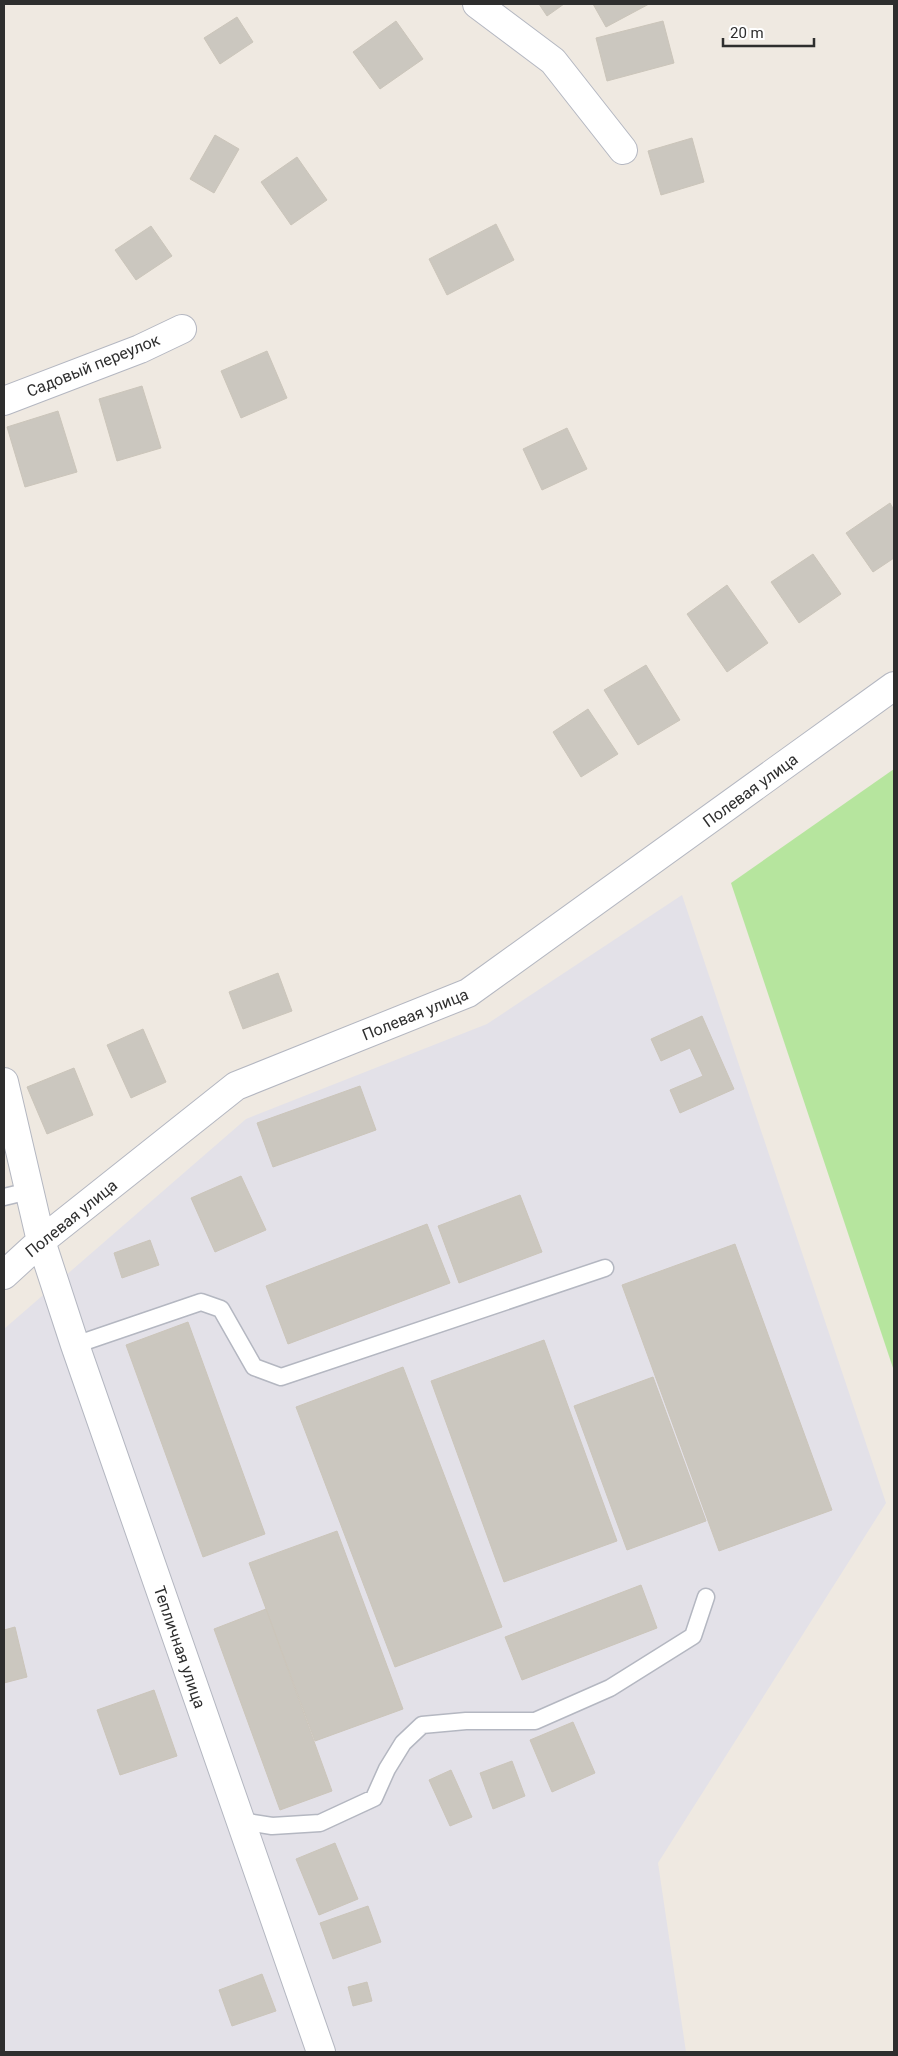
<svg xmlns="http://www.w3.org/2000/svg" width="898" height="2056" font-family="Roboto,sans-serif">
	<style>
		.industrial { fill: #e3e1e8 }
		.green { fill: #b6e59e }
		.building { fill: #cbc7bf; stroke: #cbc5ba }
		.lines { fill: none; stroke-linecap: round; stroke-linejoin: round }
		.lane-casing { stroke: #b4b7c1; stroke-width: 19 }
		.street-casing { stroke: #b4b7c1; stroke-width: 30 }
		.lane { stroke: #fff; stroke-width: 16 }
		.street { stroke: #fff; stroke-width: 28 }
		.labels { text-anchor: middle; stroke-width: 4; stroke-linejoin: round; paint-order: stroke }
		.street-label { font-size: 16px; fill: #2e2e2e; stroke: #fff }
	</style>
	<rect width="100%" height="100%" fill="#efe9e1"/>
	<path class="industrial" d="M 682,895 L 886,1503 L 658,1863 L 686,2052 L 4,2052 L 4,1329 L 246,1119 L 487,1024 Z"/>
	<path class="green" d="M 894,769 L 894,1371 L 731,883 Z"/>
	<path class="building" d="M 539,4 L 564,4 L 547,16 Z
		M 593,4 L 649,4 L 606,27 Z
		M 237,17 L 253,42 L 220,64 L 204,38 Z
		M 396,21 L 423,59 L 380,89 L 353,52 Z
		M 663,21 L 674,63 L 607,81 L 596,38 Z
		M 215,135 L 239,149 L 214,193 L 190,179 Z
		M 692,138 L 704,182 L 661,195 L 648,151 Z
		M 297,157 L 327,200 L 291,225 L 261,182 Z
		M 496,224 L 514,260 L 447,295 L 429,259 Z
		M 151,226 L 172,256 L 136,280 L 115,250 Z
		M 267,351 L 287,398 L 241,418 L 221,371 Z
		M 142,386 L 161,448 L 117,461 L 99,399 Z
		M 58,411 L 77,472 L 25,487 L 7,427 Z
		M 567,428 L 587,469 L 542,490 L 523,449 Z
		M 890,503 L 894,510 L 894,558 L 873,572 L 846,533 Z
		M 813,554 L 841,594 L 799,623 L 771,582 Z
		M 727,585 L 768,643 L 727,672 L 687,614 Z
		M 646,665 L 680,720 L 638,745 L 604,690 Z
		M 588,709 L 618,754 L 581,777 L 553,732 Z
		M 278,973 L 292,1011 L 243,1029 L 229,992 Z
		M 702,1016 L 734,1089 L 680,1113 L 670,1090 L 703,1076 L 690,1048 L 661,1061 L 651,1039 Z
		M 143,1029 L 166,1082 L 131,1098 L 107,1045 Z
		M 74,1068 L 93,1115 L 47,1134 L 27,1087 Z
		M 360,1086 L 376,1130 L 273,1167 L 257,1123 Z
		M 241,1176 L 266,1230 L 215,1252 L 191,1198 Z
		M 520,1195 L 542,1252 L 459,1283 L 438,1226 Z
		M 427,1224 L 450,1283 L 288,1344 L 266,1286 Z
		M 150,1240 L 159,1265 L 122,1278 L 114,1253 Z
		M 735,1244 L 832,1510 L 719,1551 L 622,1285 Z
		M 188,1322 L 265,1534 L 203,1557 L 126,1345 Z
		M 544,1340 L 617,1541 L 504,1582 L 431,1381 Z
		M 403,1367 L 502,1627 L 395,1667 L 296,1407 Z
		M 653,1377 L 706,1521 L 627,1550 L 574,1406 Z
		M 337,1531 L 403,1709 L 315,1741 L 249,1563 Z
		M 641,1585 L 657,1628 L 522,1680 L 505,1637 Z
		M 266,1609 L 332,1791 L 280,1810 L 214,1629 Z
		M 15,1627 L 27,1677 L 4,1683 L 4,1630 Z
		M 154,1690 L 177,1756 L 120,1775 L 97,1710 Z
		M 573,1722 L 595,1773 L 552,1792 L 530,1740 Z
		M 512,1761 L 525,1796 L 493,1809 L 480,1773 Z
		M 451,1770 L 472,1817 L 450,1826 L 429,1780 Z
		M 335,1843 L 358,1899 L 319,1915 L 296,1859 Z
		M 368,1906 L 381,1942 L 333,1959 L 320,1923 Z
		M 262,1974 L 276,2011 L 232,2026 L 219,1990 Z
		M 367,1982 L 372,2001 L 353,2006 L 348,1987 Z"/>
	<g class="lines">
		<defs>
			<path id="lane" d="M 4,1197 L 29,1191
				M 75,1345 L 201,1302 L 221,1309 L 254,1367 L 281,1377 L 605,1268
				M 241,1821 L 272,1826 L 320,1823 L 374,1798 L 387,1769 L 403,1743 L 422,1725 L 466,1721 L 535,1721 L 610,1688 L 693,1636 L 706,1597"/>
			<path id="street" d="M 477,4 L 553,61 L 623,150
				M 4,401 L 140,349 L 182,329
				M 4,1082 L 41,1241 L 75,1345 L 321,2052
				M 4,1275 L 41,1241 L 236,1086 L 468,993 L 894,686"/>
		</defs>
		<use href="#lane" class="lane-casing"/>
		<use href="#street" class="street-casing"/>
		<use href="#lane" class="lane"/>
		<use href="#street" class="street"/>
	</g>
	<g class="labels">
		<g class="street-label">
			<text transform="translate(93 365) rotate(-22)" y="6">Садовый переулок</text>
			<text transform="translate(750 790) rotate(-36)" y="6">Полевая улица</text>
			<text transform="translate(415 1014) rotate(-22)" y="6">Полевая улица</text>
			<text transform="translate(71 1218) rotate(-39)" y="6">Полевая улица</text>
			<text transform="translate(180 1647) rotate(71)" y="6">Тепличная улица</text>
		</g>
	</g>
	<rect width="898" height="2056" fill="none" stroke="#2e2e2e" stroke-width="10"/>
	<path d="M723 38v8h91v-8" fill="none" stroke="#2e2e2e" stroke-width="2.5"/>
	<text x="730" y="38" font-size="15" fill="#2e2e2e" stroke="#ffffff" stroke-width="4" paint-order="stroke">20 m</text>
</svg>
